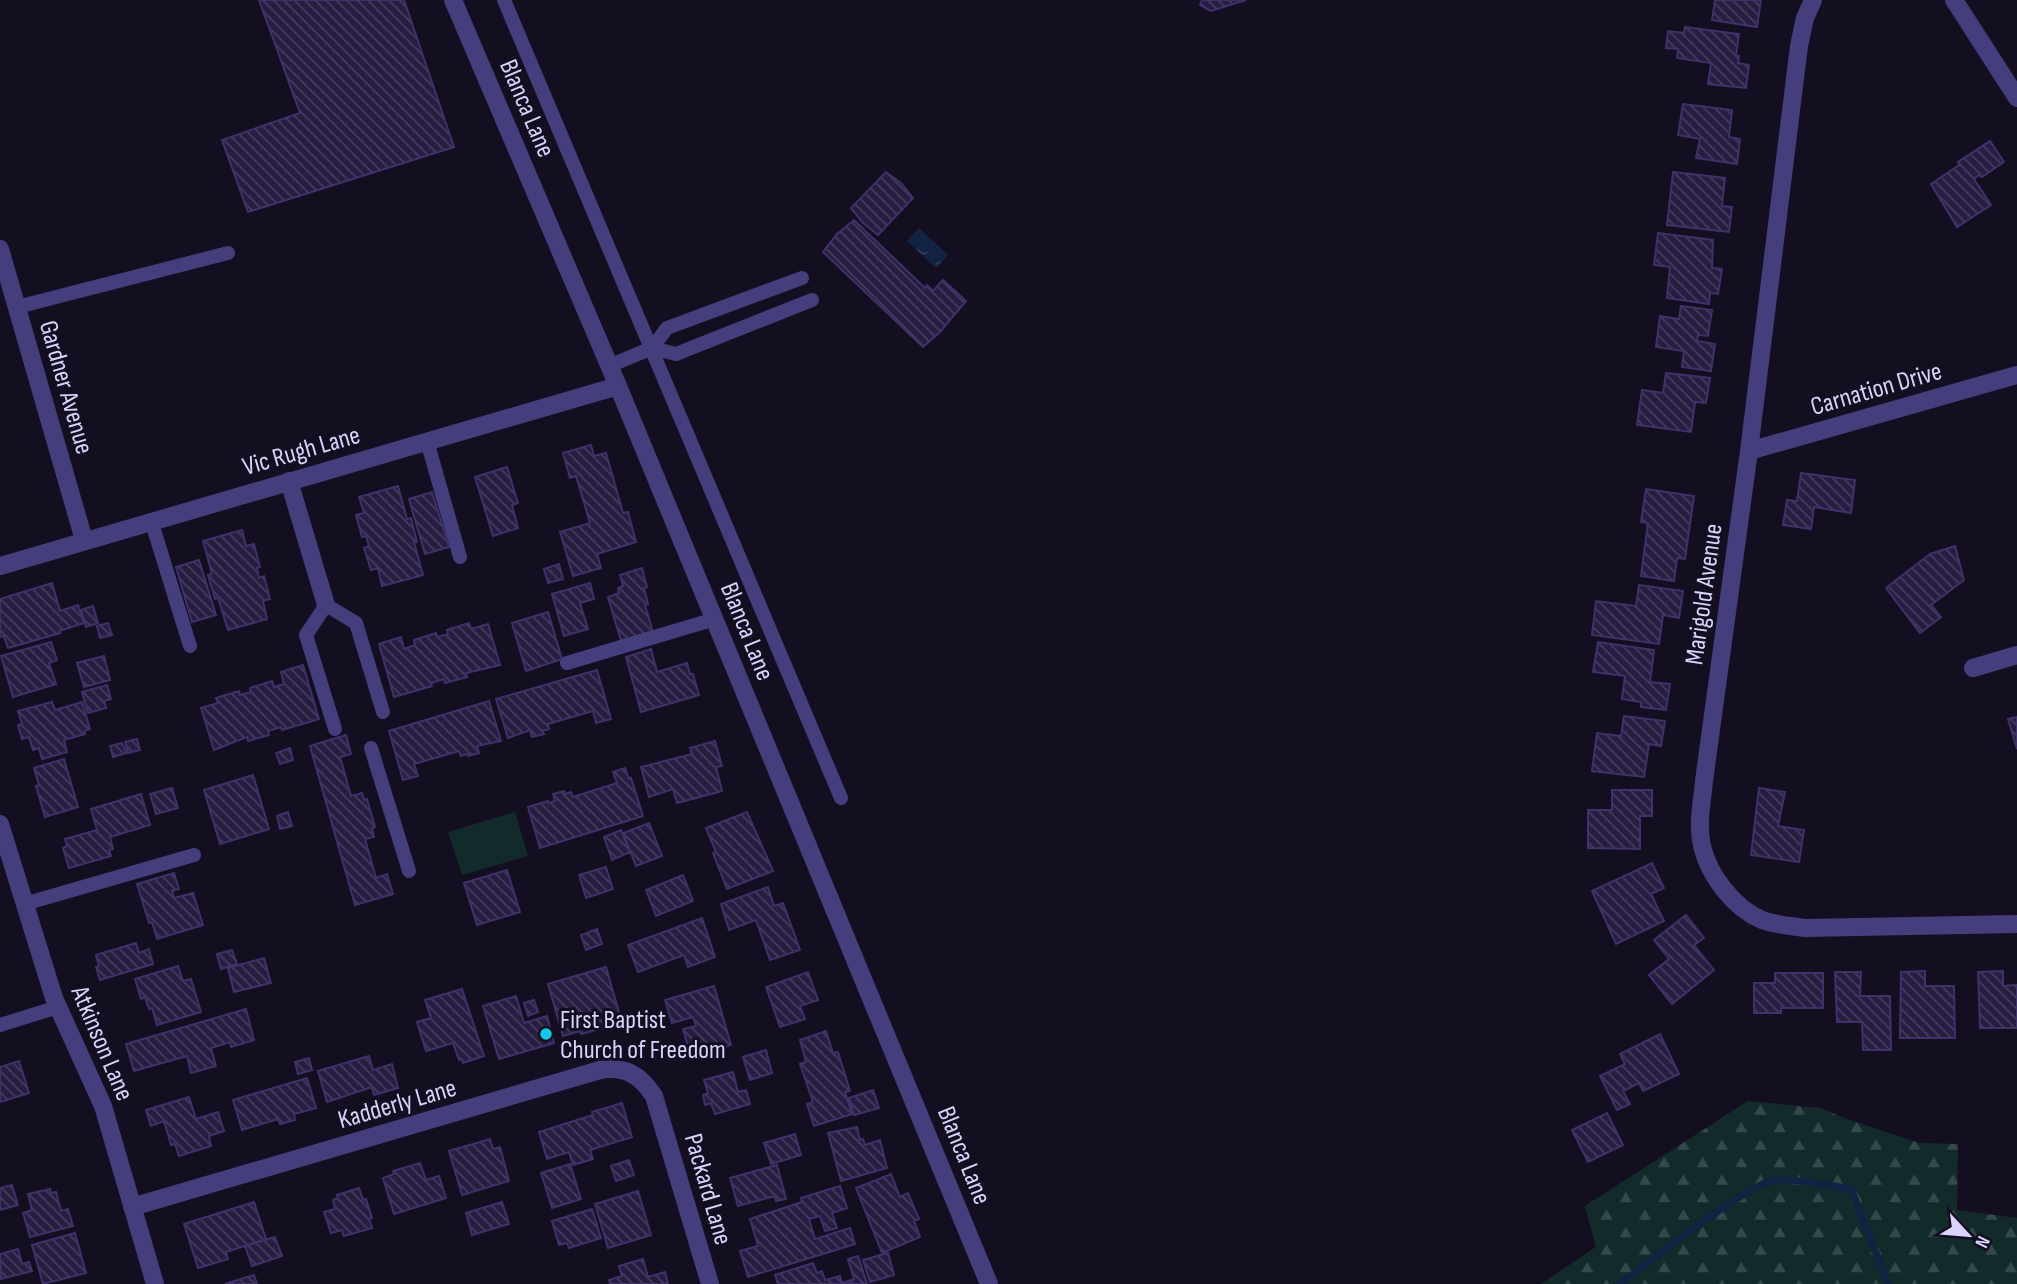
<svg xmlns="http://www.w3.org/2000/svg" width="2017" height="1284" font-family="'Sofia Sans Condensed',sans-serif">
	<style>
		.forest { fill: url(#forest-firs) }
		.pitch { fill: #132a2a }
		.water { fill: url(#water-ripples) }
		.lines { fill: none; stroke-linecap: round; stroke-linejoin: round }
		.stream { stroke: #122243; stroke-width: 7 }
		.building { fill: url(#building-back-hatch); stroke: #3f316a; stroke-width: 2 }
		.service { stroke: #443e7c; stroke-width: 14 }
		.minor { stroke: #443e7c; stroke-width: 18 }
		.poi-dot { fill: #14c6e7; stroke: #130f21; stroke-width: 2.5 }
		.labels { text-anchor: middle; stroke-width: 6; stroke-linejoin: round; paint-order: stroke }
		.street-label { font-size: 26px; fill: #dad3fb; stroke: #130f21 }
		.poi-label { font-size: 26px; fill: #dad3fb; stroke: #130f21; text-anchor: start }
	</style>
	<defs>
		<pattern id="forest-firs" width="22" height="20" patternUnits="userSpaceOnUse" patternTransform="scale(1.75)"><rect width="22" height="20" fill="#132a2a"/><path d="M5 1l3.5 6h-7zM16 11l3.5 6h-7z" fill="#35484a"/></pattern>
		<pattern id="water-ripples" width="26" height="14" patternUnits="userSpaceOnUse" patternTransform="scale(1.75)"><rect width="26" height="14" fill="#122243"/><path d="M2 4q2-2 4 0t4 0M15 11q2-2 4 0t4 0" fill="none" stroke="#34415f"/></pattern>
		<pattern id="building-back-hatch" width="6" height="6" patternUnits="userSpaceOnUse" patternTransform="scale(1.75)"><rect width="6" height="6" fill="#261d40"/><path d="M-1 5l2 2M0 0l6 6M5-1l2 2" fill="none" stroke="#453d5c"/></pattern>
	</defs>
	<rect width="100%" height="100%" fill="#130f21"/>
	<path class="forest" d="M 1748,1101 L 1820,1108 L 1847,1119 L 1919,1143 L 1958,1144 L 1957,1210 L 2017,1218 L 2017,1284 L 1541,1284 L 1596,1247 L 1585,1206 Z"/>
	<path class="pitch" d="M 515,812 L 528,856 L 462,875 L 448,832 Z"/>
	<path class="water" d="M 919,228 L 948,255 L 936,268 L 907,241 Z"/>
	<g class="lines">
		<path class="stream" d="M 1620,1284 C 1647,1264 1749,1182 1776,1180 C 1801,1179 1827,1185 1851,1189 L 1888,1284"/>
	</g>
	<path class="building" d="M 259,0 L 404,0 L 454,147 L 248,212 L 222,140 L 300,113 Z
		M 1202,0 L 1246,0 L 1211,11 L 1200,5 Z
		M 1715,0 L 1761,0 L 1757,27 L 1712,20 Z
		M 1685,27 L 1739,34 L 1736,56 L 1739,56 L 1738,63 L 1749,65 L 1746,88 L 1708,84 L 1711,63 L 1677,58 L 1678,49 L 1666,48 L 1668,31 L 1684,33 Z
		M 1683,104 L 1732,110 L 1729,137 L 1740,139 L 1737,164 L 1696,158 L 1700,139 L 1678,135 Z
		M 1990,141 L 2004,162 L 1982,177 L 1979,175 L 1974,179 L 1991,205 L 1957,227 L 1931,184 L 1959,165 L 1958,162 Z
		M 886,172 L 901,183 L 913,198 L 878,235 L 863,223 L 851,208 Z
		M 1673,172 L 1725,178 L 1722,206 L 1732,207 L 1729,232 L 1667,225 Z
		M 854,220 L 925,288 L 927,285 L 933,291 L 943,280 L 966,301 L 940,332 L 923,347 L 823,252 L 837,234 Z
		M 1658,233 L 1713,240 L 1712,268 L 1722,269 L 1718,294 L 1710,293 L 1709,304 L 1667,298 L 1670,267 L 1654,265 Z
		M 1681,306 L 1712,310 L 1708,336 L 1698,335 L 1697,341 L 1715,344 L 1711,371 L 1682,367 L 1684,351 L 1656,347 L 1660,316 L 1679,319 Z
		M 1666,373 L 1710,378 L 1706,403 L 1695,402 L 1691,432 L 1637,425 L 1642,390 L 1663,393 Z
		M 591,445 L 594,456 L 606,453 L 623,513 L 628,512 L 636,542 L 597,554 L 601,568 L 573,576 L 560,532 L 590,523 L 576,476 L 570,478 L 563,453 Z
		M 507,467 L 518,503 L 512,505 L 518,528 L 493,536 L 475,477 Z
		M 1801,473 L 1855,480 L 1851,513 L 1814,507 L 1811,529 L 1783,525 L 1787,500 L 1797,501 Z
		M 398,486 L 407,519 L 411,518 L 417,542 L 414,542 L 423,575 L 382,586 L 378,568 L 371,570 L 364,548 L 369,546 L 366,536 L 362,537 L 356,515 L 364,513 L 359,497 Z
		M 1646,489 L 1694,496 L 1685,559 L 1677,558 L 1674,581 L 1641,576 L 1648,523 L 1641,522 Z
		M 432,492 L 449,547 L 425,554 L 409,499 Z
		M 242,530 L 246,546 L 254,544 L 260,567 L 257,568 L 259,578 L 264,576 L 270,599 L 263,601 L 267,619 L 228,630 L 218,598 L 215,599 L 208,575 L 212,574 L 203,541 Z
		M 1955,546 L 1964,580 L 1931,605 L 1941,617 L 1920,633 L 1886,588 L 1930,554 Z
		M 199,560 L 216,615 L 192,622 L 176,567 Z
		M 559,564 L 563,579 L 548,583 L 544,569 Z
		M 642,568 L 647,587 L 644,588 L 648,604 L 645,605 L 653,632 L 621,641 L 608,597 L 619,593 L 618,588 L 623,586 L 620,575 Z
		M 52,583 L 60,611 L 78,605 L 84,623 L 59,631 L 60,633 L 8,648 L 4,636 L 0,637 L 0,599 Z
		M 590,583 L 594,599 L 580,603 L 588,629 L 564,636 L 552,594 Z
		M 1639,585 L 1683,591 L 1679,618 L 1663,615 L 1659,644 L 1592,635 L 1596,601 L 1636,606 Z
		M 93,606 L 98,623 L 86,627 L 81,610 Z
		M 548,612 L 562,659 L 526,671 L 512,623 Z
		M 108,623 L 112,635 L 100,638 L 97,626 Z
		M 469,623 L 471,629 L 488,624 L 500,665 L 466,673 L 467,677 L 445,683 L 444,679 L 431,683 L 432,686 L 394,697 L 379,644 L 401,637 L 404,649 L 415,645 L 414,640 L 436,633 L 437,637 L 448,634 L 447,630 Z
		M 51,642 L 57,660 L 49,663 L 56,684 L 13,697 L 1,656 Z
		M 1598,642 L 1654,650 L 1650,682 L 1670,684 L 1666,710 L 1641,707 L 1641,702 L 1622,699 L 1625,676 L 1593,672 Z
		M 651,649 L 657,672 L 687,663 L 690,674 L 693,674 L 699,695 L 641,712 L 626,657 Z
		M 104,656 L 110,680 L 84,687 L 77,663 Z
		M 303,665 L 319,719 L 282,730 L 281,727 L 268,731 L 269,735 L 248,741 L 247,737 L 214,750 L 201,708 L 218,703 L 216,698 L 239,691 L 240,695 L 251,692 L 250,688 L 272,681 L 274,687 L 284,684 L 281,672 Z
		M 597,670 L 611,719 L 596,723 L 593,711 L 548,724 L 549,729 L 542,731 L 544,734 L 532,737 L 530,730 L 508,738 L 496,699 Z
		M 107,685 L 111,699 L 104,701 L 106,708 L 88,713 L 82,692 Z
		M 489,701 L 501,741 L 477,746 L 479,753 L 468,756 L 467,754 L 461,756 L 459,751 L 414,764 L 418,776 L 403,780 L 389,731 Z
		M 52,702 L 55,710 L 82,702 L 90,729 L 84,731 L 85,734 L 64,740 L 67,752 L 42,759 L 39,748 L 33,750 L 29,737 L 22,739 L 18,725 L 22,724 L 18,711 Z
		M 1624,716 L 1665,721 L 1661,746 L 1649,744 L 1644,777 L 1592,771 L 1597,733 L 1621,736 Z
		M 2017,717 L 2017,749 L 2008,719 Z
		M 346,735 L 351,754 L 340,757 L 351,796 L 362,793 L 364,800 L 367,799 L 375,827 L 372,828 L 374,837 L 365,839 L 376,878 L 387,874 L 393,894 L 355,905 L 310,746 Z
		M 137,739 L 140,750 L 128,753 L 125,742 Z
		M 715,741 L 722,766 L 716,767 L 722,791 L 677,803 L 673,789 L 649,797 L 641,767 L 692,754 L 690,748 Z
		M 122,743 L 126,753 L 113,757 L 110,746 Z
		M 290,748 L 293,760 L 280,764 L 276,753 Z
		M 64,759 L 78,807 L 45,817 L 36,786 L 39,785 L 34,768 Z
		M 625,768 L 629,779 L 631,778 L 643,816 L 540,848 L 528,807 L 548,801 L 548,803 L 555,801 L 553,794 L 564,791 L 565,794 L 571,792 L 573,797 L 617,783 L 613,772 Z
		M 253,775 L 269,829 L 220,844 L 204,790 Z
		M 172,788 L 178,808 L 156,814 L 150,794 Z
		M 1759,788 L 1785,792 L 1778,826 L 1804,830 L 1799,862 L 1751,855 Z
		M 1612,790 L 1652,790 L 1652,816 L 1640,816 L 1640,849 L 1588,848 L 1588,810 L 1612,810 Z
		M 141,794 L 150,825 L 110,837 L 113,849 L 109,850 L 111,856 L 69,868 L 63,848 L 67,846 L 65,839 L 97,830 L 91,809 Z
		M 288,812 L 292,826 L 280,829 L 277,816 Z
		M 747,812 L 773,871 L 727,889 L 713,853 L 716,852 L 706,828 Z
		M 649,823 L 662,856 L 636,866 L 623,833 Z
		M 621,830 L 630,852 L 612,860 L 604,837 Z
		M 1652,863 L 1664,888 L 1651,894 L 1664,921 L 1616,944 L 1592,891 Z
		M 606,867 L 613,889 L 586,898 L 579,875 Z
		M 507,870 L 520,912 L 477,925 L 464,883 Z
		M 174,873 L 179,889 L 172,891 L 174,898 L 193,893 L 203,925 L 157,939 L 152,922 L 149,923 L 137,884 Z
		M 683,875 L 693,901 L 656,916 L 646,890 Z
		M 768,887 L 774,906 L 783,903 L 800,950 L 770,960 L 756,920 L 729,930 L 721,904 Z
		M 1686,915 L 1704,938 L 1694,945 L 1714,970 L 1672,1004 L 1649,975 L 1669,959 L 1654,940 Z
		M 702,918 L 715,957 L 688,967 L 684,955 L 638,972 L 628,945 Z
		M 597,929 L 602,944 L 586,950 L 581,935 Z
		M 136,943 L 139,953 L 149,949 L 153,964 L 100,980 L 96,967 L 99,966 L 96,955 Z
		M 232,950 L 237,964 L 221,969 L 217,954 Z
		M 264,958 L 271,983 L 234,992 L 228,968 Z
		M 178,966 L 183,981 L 191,979 L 201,1012 L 157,1025 L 152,1008 L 149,1009 L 145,997 L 141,999 L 135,979 Z
		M 606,967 L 622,1023 L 581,1034 L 580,1031 L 563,1036 L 548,984 Z
		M 1925,971 L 1925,986 L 1954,986 L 1955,1038 L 1900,1038 L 1901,972 Z
		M 2003,971 L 2003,986 L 2017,985 L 2017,1028 L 1980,1028 L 1978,972 Z
		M 808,972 L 818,1000 L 800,1006 L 805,1019 L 780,1027 L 766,987 Z
		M 1835,972 L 1861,972 L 1860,996 L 1890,996 L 1891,1050 L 1863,1050 L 1862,1022 L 1837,1022 Z
		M 1775,973 L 1823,973 L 1823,1008 L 1781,1008 L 1781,1013 L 1754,1013 L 1754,983 L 1775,983 Z
		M 714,986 L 731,1045 L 691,1057 L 683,1029 L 696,1026 L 693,1017 L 672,1023 L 665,1000 Z
		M 462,989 L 484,1056 L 463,1063 L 462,1059 L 459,1060 L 453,1043 L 426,1051 L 417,1022 L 431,1018 L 425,1000 Z
		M 516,996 L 524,1023 L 547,1016 L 554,1043 L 499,1059 L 483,1006 Z
		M 534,1000 L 538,1012 L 528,1016 L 524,1003 Z
		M 246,1009 L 254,1040 L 231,1047 L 230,1042 L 211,1048 L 216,1066 L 191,1073 L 187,1056 L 134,1071 L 126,1044 Z
		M 826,1031 L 833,1053 L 838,1052 L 850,1091 L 845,1092 L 852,1114 L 814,1126 L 807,1104 L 813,1102 L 800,1064 L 806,1062 L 800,1040 Z
		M 1660,1034 L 1679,1074 L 1643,1091 L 1639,1083 L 1623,1091 L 1630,1104 L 1617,1110 L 1600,1076 L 1625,1064 L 1620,1054 Z
		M 766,1050 L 772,1073 L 750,1080 L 743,1057 Z
		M 369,1056 L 373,1070 L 392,1064 L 398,1088 L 374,1095 L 372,1087 L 327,1102 L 318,1071 Z
		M 309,1058 L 312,1070 L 298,1074 L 295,1062 Z
		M 19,1061 L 29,1093 L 0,1102 L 0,1067 Z
		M 733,1072 L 738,1092 L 746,1090 L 750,1104 L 715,1114 L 711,1103 L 705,1105 L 703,1095 L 708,1093 L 704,1080 Z
		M 307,1078 L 316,1108 L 294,1114 L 295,1120 L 280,1124 L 278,1119 L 242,1130 L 233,1100 Z
		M 873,1090 L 879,1108 L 854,1115 L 849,1098 Z
		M 189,1097 L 196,1119 L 218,1112 L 224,1131 L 209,1136 L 211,1146 L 179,1156 L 175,1144 L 171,1145 L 164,1121 L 151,1126 L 146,1110 Z
		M 622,1103 L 632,1137 L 590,1150 L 593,1159 L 573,1165 L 569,1152 L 547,1159 L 539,1132 L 593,1115 L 592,1112 Z
		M 1607,1113 L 1623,1145 L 1588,1162 L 1572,1130 Z
		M 857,1127 L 860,1140 L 863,1139 L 865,1145 L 880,1140 L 887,1168 L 841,1181 L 828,1133 Z
		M 795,1134 L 801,1155 L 771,1164 L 764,1143 Z
		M 490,1139 L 493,1149 L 500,1147 L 509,1181 L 462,1195 L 449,1151 Z
		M 629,1160 L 634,1175 L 616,1181 L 611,1166 Z
		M 420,1163 L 426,1180 L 439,1176 L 446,1198 L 394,1214 L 383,1178 L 394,1174 L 393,1171 Z
		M 570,1164 L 581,1199 L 552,1208 L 541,1173 Z
		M 777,1165 L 786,1199 L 776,1201 L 775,1196 L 738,1206 L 730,1178 Z
		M 891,1174 L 900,1197 L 908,1193 L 919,1219 L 914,1221 L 920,1237 L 882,1253 L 856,1188 Z
		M 12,1185 L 18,1205 L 0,1210 L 0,1188 Z
		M 840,1186 L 847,1208 L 832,1213 L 837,1228 L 825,1231 L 820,1216 L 809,1219 L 815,1239 L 850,1228 L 855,1244 L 748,1277 L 740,1251 L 758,1246 L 750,1219 L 802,1202 L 801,1198 Z
		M 359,1188 L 363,1200 L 366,1199 L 372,1218 L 369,1219 L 372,1228 L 344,1236 L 342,1230 L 331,1233 L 324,1212 L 335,1209 L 333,1200 L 338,1198 L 337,1195 Z
		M 50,1189 L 51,1193 L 56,1192 L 61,1211 L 68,1209 L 73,1226 L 30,1237 L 23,1213 L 32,1210 L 28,1194 Z
		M 638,1191 L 651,1235 L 608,1248 L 595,1204 Z
		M 254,1202 L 266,1239 L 226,1252 L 228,1259 L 198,1268 L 184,1224 Z
		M 502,1202 L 509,1224 L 472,1235 L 466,1213 Z
		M 592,1209 L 601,1238 L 569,1248 L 567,1243 L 559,1245 L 552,1221 Z
		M 75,1233 L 86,1273 L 43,1284 L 32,1245 Z
		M 275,1237 L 282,1256 L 252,1266 L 245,1246 Z
		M 18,1249 L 22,1264 L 29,1262 L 32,1271 L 1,1279 L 0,1254 Z
		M 888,1253 L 894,1275 L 870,1282 L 863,1260 Z
		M 858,1256 L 867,1284 L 778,1284 L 775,1275 L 813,1263 L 817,1273 L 822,1271 L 825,1280 L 840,1276 L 842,1283 L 854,1279 L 848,1259 Z
		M 643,1259 L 648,1277 L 665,1272 L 668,1284 L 610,1284 L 609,1280 L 622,1276 L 619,1266 Z
		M 254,1275 L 257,1284 L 225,1284 Z"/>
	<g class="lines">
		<path class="service" d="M 504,0 L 841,798
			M 17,307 L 228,253
			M 652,348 L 676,354 L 812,300
			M 609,366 L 652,348 L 667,328 L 802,278
			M 427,441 L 460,557
			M 151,520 L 190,646
			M 567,663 L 715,619
			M 335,729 L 306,635 L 326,605 L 356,623 L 383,712
			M 371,748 L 409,871
			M 24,904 L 194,855
			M 0,1025 L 58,1007"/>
		<path class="minor" d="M 453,0 L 618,386 L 989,1284
			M 1813,0 L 1805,18 L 1799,46 L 1749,451 L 1704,781 C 1702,802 1697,825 1702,846 C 1709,876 1734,908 1762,920 C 1776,925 1791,926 1805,928 L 2017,924
			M 1954,0 L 2017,98
			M 0,249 L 84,540
			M 1749,451 L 2017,375
			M 289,481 L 326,605
			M 0,566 L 618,386
			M 1973,668 L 2017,655
			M 0,824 L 54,998 L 103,1106 L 155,1284
			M 132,1207 L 600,1070 C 626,1066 640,1075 654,1096 L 710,1284"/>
	</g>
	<circle class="poi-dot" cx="546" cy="1034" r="7"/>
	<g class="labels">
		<g class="street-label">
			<text transform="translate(528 108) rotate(67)" y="9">Blanca Lane</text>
			<text transform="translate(67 387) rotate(74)" y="9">Gardner Avenue</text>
			<text transform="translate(1876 388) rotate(-16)" y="9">Carnation Drive</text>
			<text transform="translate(301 450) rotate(-16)" y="9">Vic Rugh Lane</text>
			<text transform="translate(1703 594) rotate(-82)" y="9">Marigold Avenue</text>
			<text transform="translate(748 631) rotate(68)" y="9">Blanca Lane</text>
			<text transform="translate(103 1043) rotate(67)" y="9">Atkinson Lane</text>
			<text transform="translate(397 1103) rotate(-16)" y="9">Kadderly Lane</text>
			<text transform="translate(965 1155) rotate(68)" y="9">Blanca Lane</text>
			<text transform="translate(709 1189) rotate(74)" y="9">Packard Lane</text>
		</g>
		<g class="poi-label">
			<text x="560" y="1028">First Baptist<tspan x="560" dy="30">Church of Freedom</tspan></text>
		</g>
	</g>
	<g transform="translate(1968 1235) rotate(116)" stroke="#130f21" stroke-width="5" paint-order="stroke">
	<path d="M0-5L12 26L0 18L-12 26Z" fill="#dad3fb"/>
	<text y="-10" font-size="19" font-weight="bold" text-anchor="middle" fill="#dad3fb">N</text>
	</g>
</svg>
